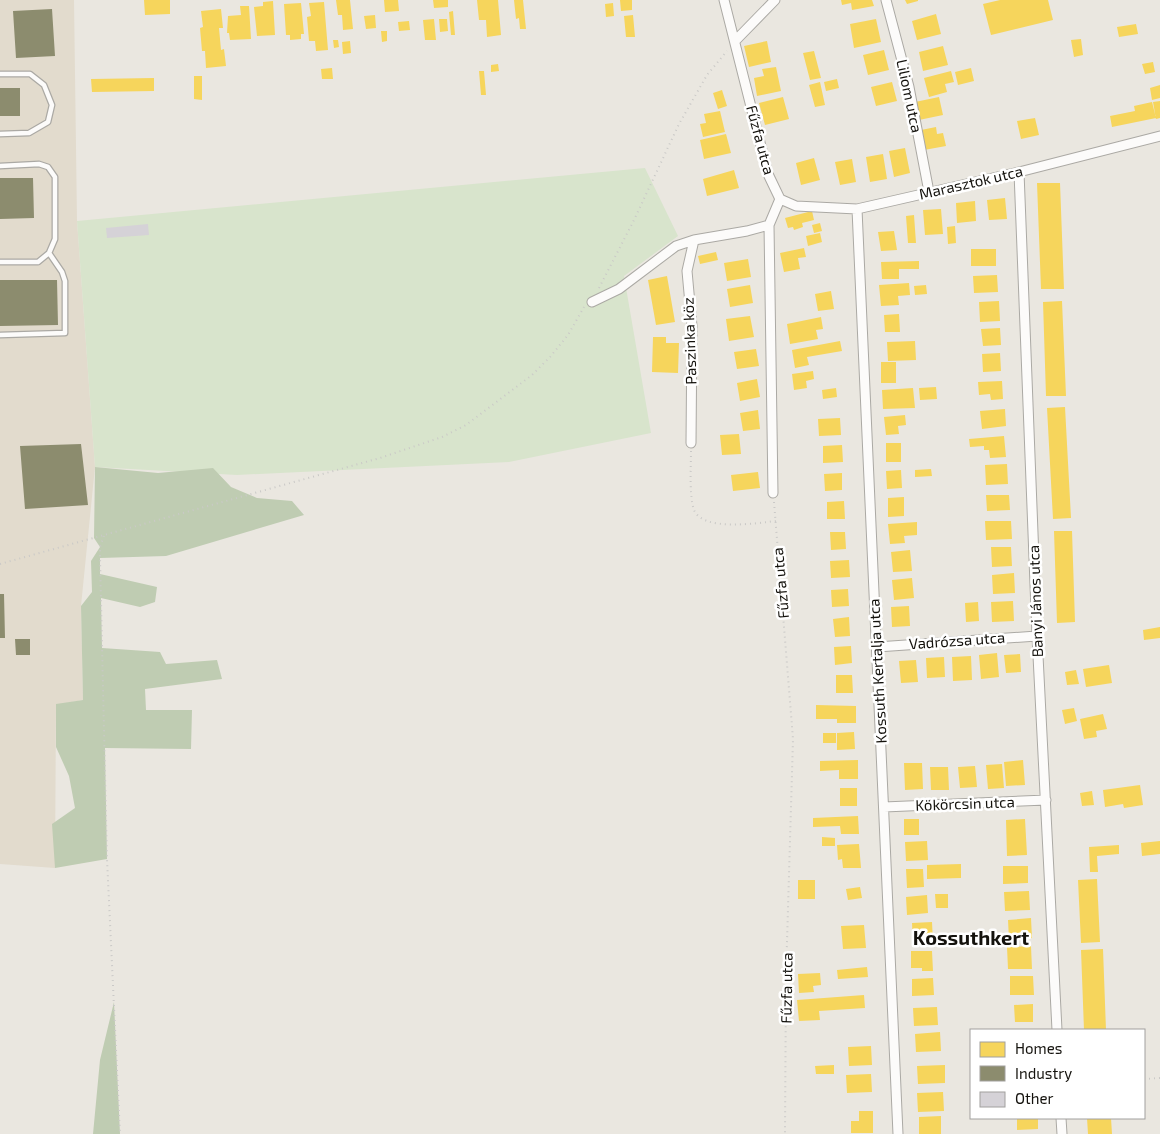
<svg xmlns="http://www.w3.org/2000/svg" width="1160" height="1134" font-family="'Exo 2',sans-serif">
	<style>
		.built { fill: #e2dbcd }
		.green { fill: #d8e4cc }
		.forest { fill: #bfccb2 }
		.homes { fill: #f6d55c }
		.industry { fill: #8c8c6e }
		.building { fill: #d5d2d7 }
		.lines { fill: none; stroke-linecap: round; stroke-linejoin: round }
		.service-casing { stroke: #aba9a4; stroke-width: 7 }
		.minor-casing { stroke: #aba9a4; stroke-width: 11 }
		.path { stroke: #cac9c7; stroke-width: 2; stroke-dasharray: 1 4; stroke-linecap: butt }
		.service { stroke: #fcfbfa; stroke-width: 4.5 }
		.minor { stroke: #fcfbfa; stroke-width: 9 }
		.labels { text-anchor: middle; stroke-width: 5; stroke-linejoin: round; paint-order: stroke }
		.street-label { font-size: 15px; fill: #14120d; stroke: #fff }
		.district-label { font-size: 20px; font-weight: bold; fill: #14120d; stroke: #fff }
	</style>
	<rect width="100%" height="100%" fill="#eae7e0"/>
	<path class="built" d="M 0,0 L 74,0 L 77,221 L 95,467 L 81,606 L 83,700 L 56,705 L 55,868 L 0,864 Z"/>
	<path class="green" d="M 645,168 L 678,236 L 624,276 L 651,433 L 509,462 L 237,475 L 95,467 L 77,221 Z"/>
	<path class="forest" d="M 95,467 L 158,473 L 213,468 L 231,487 L 257,498 L 292,501 L 304,515 L 166,556 L 100,558 L 100,574 L 157,587 L 155,602 L 140,607 L 101,598 L 102,648 L 160,652 L 166,664 L 217,660 L 222,679 L 145,689 L 146,710 L 192,710 L 191,749 L 105,748 L 107,859 L 55,868 L 52,824 L 75,808 L 69,776 L 56,747 L 56,704 L 83,700 L 81,606 L 92,592 L 91,561 L 100,547 L 94,538 Z
		M 114,1002 L 120,1134 L 93,1134 L 100,1060 Z"/>
	<path class="homes" d="M 144,0 L 170,0 L 170,14 L 145,15 Z
		M 336,0 L 350,0 L 353,29 L 343,30 L 342,15 L 338,15 Z
		M 384,0 L 398,0 L 399,11 L 385,12 Z
		M 433,0 L 448,0 L 448,7 L 434,8 Z
		M 477,0 L 498,0 L 501,35 L 487,37 L 486,20 L 479,20 Z
		M 514,0 L 523,0 L 526,29 L 520,29 L 519,18 L 516,19 Z
		M 620,0 L 632,0 L 632,10 L 621,11 Z
		M 841,0 L 872,0 L 874,6 L 852,10 L 851,3 L 842,5 Z
		M 905,0 L 918,0 L 918,1 L 907,4 Z
		M 1000,0 L 1048,0 L 1053,20 L 991,35 L 983,4 Z
		M 273,1 L 275,35 L 257,36 L 254,7 L 263,6 L 263,2 Z
		M 324,2 L 328,50 L 316,51 L 315,41 L 309,41 L 307,17 L 311,16 L 309,3 Z
		M 301,3 L 304,34 L 301,34 L 301,39 L 290,40 L 290,35 L 286,35 L 284,4 Z
		M 613,3 L 614,16 L 606,17 L 605,4 Z
		M 240,6 L 249,6 L 251,39 L 230,40 L 229,33 L 227,33 L 228,16 L 241,15 Z
		M 221,9 L 223,28 L 219,28 L 221,50 L 224,49 L 226,66 L 206,68 L 205,51 L 202,51 L 200,28 L 203,27 L 201,11 Z
		M 453,11 L 455,35 L 451,35 L 449,12 Z
		M 936,14 L 941,34 L 917,40 L 912,21 Z
		M 375,15 L 376,28 L 366,29 L 364,16 Z
		M 633,15 L 635,37 L 626,37 L 624,16 Z
		M 434,19 L 436,40 L 425,40 L 423,20 Z
		M 439,19 L 447,19 L 448,31 L 440,32 Z
		M 876,19 L 881,42 L 854,48 L 850,24 Z
		M 409,21 L 410,30 L 399,31 L 398,22 Z
		M 1136,24 L 1138,34 L 1119,37 L 1117,27 Z
		M 381,31 L 387,31 L 387,41 L 382,42 Z
		M 1081,39 L 1083,55 L 1074,57 L 1071,40 Z
		M 333,40 L 338,40 L 339,47 L 334,48 Z
		M 350,41 L 351,53 L 343,54 L 342,42 Z
		M 767,41 L 771,62 L 749,67 L 744,46 Z
		M 943,46 L 948,65 L 923,71 L 919,52 Z
		M 884,50 L 889,70 L 868,75 L 863,55 Z
		M 814,51 L 821,78 L 810,80 L 803,53 Z
		M 1153,62 L 1155,72 L 1145,74 L 1142,64 Z
		M 498,64 L 499,71 L 491,72 L 491,65 Z
		M 776,67 L 781,91 L 757,96 L 754,78 L 764,76 L 762,69 Z
		M 332,68 L 333,79 L 322,79 L 321,69 Z
		M 971,68 L 974,81 L 958,85 L 955,72 Z
		M 479,71 L 484,71 L 486,95 L 481,95 Z
		M 951,71 L 954,82 L 945,84 L 947,92 L 929,97 L 924,78 Z
		M 194,76 L 202,76 L 202,100 L 194,99 Z
		M 154,78 L 154,91 L 92,92 L 91,79 Z
		M 837,79 L 839,88 L 826,91 L 824,82 Z
		M 820,82 L 825,105 L 815,107 L 809,85 Z
		M 892,82 L 897,101 L 876,106 L 871,87 Z
		M 1160,85 L 1160,98 L 1152,100 L 1150,88 Z
		M 722,90 L 727,106 L 718,109 L 713,93 Z
		M 783,97 L 789,119 L 765,125 L 759,103 Z
		M 939,97 L 943,115 L 919,120 L 915,102 Z
		M 1160,101 L 1160,118 L 1156,119 L 1153,102 Z
		M 1152,102 L 1156,118 L 1112,127 L 1110,116 L 1135,111 L 1134,106 Z
		M 720,111 L 725,132 L 703,137 L 700,124 L 706,123 L 704,114 Z
		M 1035,118 L 1039,135 L 1021,139 L 1017,121 Z
		M 936,127 L 937,134 L 943,133 L 946,146 L 924,150 L 921,130 Z
		M 726,134 L 731,153 L 704,159 L 700,140 Z
		M 905,148 L 910,173 L 894,177 L 889,151 Z
		M 883,154 L 887,179 L 870,182 L 866,157 Z
		M 814,158 L 820,180 L 801,185 L 796,163 Z
		M 852,159 L 856,182 L 840,185 L 835,162 Z
		M 734,170 L 739,188 L 707,196 L 703,179 Z
		M 1037,183 L 1060,183 L 1064,289 L 1041,289 Z
		M 1005,198 L 1007,219 L 989,220 L 987,200 Z
		M 975,201 L 976,221 L 957,223 L 956,203 Z
		M 941,209 L 943,234 L 925,235 L 923,210 Z
		M 812,211 L 814,220 L 802,223 L 803,227 L 794,230 L 793,227 L 788,228 L 785,218 Z
		M 914,215 L 916,243 L 908,243 L 906,216 Z
		M 820,223 L 822,231 L 814,233 L 812,225 Z
		M 955,226 L 956,243 L 948,244 L 947,227 Z
		M 894,231 L 897,250 L 881,251 L 878,232 Z
		M 820,233 L 822,242 L 808,246 L 806,236 Z
		M 804,248 L 806,257 L 798,258 L 800,269 L 784,272 L 780,253 Z
		M 971,249 L 996,249 L 996,266 L 971,266 Z
		M 716,252 L 718,260 L 700,264 L 698,256 Z
		M 748,259 L 751,277 L 727,281 L 724,263 Z
		M 919,261 L 919,269 L 899,269 L 899,279 L 882,279 L 881,262 Z
		M 997,275 L 998,292 L 974,293 L 973,276 Z
		M 667,276 L 675,322 L 656,325 L 648,280 Z
		M 909,283 L 910,295 L 898,296 L 899,305 L 881,306 L 879,285 Z
		M 750,285 L 753,303 L 730,307 L 727,289 Z
		M 926,285 L 927,294 L 915,295 L 914,286 Z
		M 831,291 L 834,309 L 818,311 L 815,294 Z
		M 999,301 L 1000,321 L 980,322 L 979,302 Z
		M 1062,301 L 1066,396 L 1046,396 L 1043,302 Z
		M 899,314 L 900,332 L 885,332 L 884,315 Z
		M 750,316 L 754,337 L 729,341 L 726,319 Z
		M 821,317 L 823,329 L 816,330 L 818,339 L 790,344 L 787,324 Z
		M 1000,328 L 1001,345 L 983,346 L 981,329 Z
		M 653,337 L 666,337 L 666,343 L 679,343 L 678,373 L 652,372 Z
		M 840,341 L 842,351 L 807,357 L 809,365 L 795,368 L 792,350 Z
		M 915,341 L 916,360 L 888,361 L 887,342 Z
		M 756,349 L 759,366 L 737,369 L 734,352 Z
		M 1000,353 L 1001,371 L 983,372 L 982,354 Z
		M 881,362 L 896,362 L 896,383 L 881,383 Z
		M 813,371 L 814,379 L 806,381 L 807,388 L 794,390 L 792,374 Z
		M 757,379 L 760,397 L 740,401 L 737,383 Z
		M 1002,381 L 1003,399 L 991,400 L 990,394 L 979,395 L 978,382 Z
		M 936,387 L 937,399 L 920,400 L 919,388 Z
		M 836,388 L 837,397 L 823,399 L 822,390 Z
		M 913,388 L 915,408 L 883,409 L 882,390 Z
		M 1065,407 L 1071,518 L 1053,519 L 1047,408 Z
		M 1005,409 L 1006,426 L 982,429 L 980,411 Z
		M 758,410 L 760,429 L 743,431 L 740,413 Z
		M 905,415 L 906,425 L 898,426 L 899,434 L 886,435 L 884,417 Z
		M 840,418 L 841,435 L 819,436 L 818,419 Z
		M 739,434 L 741,454 L 722,455 L 720,435 Z
		M 1004,436 L 1006,457 L 990,458 L 989,450 L 984,450 L 984,446 L 970,447 L 969,439 Z
		M 886,443 L 901,443 L 901,462 L 886,462 Z
		M 842,445 L 843,462 L 823,463 L 823,446 Z
		M 1007,464 L 1008,484 L 986,485 L 985,465 Z
		M 931,469 L 932,476 L 915,477 L 915,470 Z
		M 901,470 L 902,488 L 887,489 L 886,471 Z
		M 758,472 L 760,488 L 733,491 L 731,475 Z
		M 842,473 L 842,490 L 825,491 L 824,474 Z
		M 986,495 L 1009,495 L 1010,510 L 987,511 Z
		M 904,497 L 904,516 L 888,517 L 888,498 Z
		M 844,501 L 845,519 L 827,519 L 827,502 Z
		M 985,521 L 1011,521 L 1012,539 L 986,540 Z
		M 917,522 L 917,535 L 904,536 L 905,543 L 890,544 L 888,524 Z
		M 1054,531 L 1072,531 L 1075,622 L 1057,623 Z
		M 830,532 L 845,532 L 846,549 L 831,550 Z
		M 991,547 L 1011,547 L 1012,566 L 992,567 Z
		M 910,550 L 912,571 L 893,572 L 891,552 Z
		M 849,560 L 850,577 L 831,578 L 830,561 Z
		M 1014,573 L 1015,593 L 993,594 L 992,575 Z
		M 912,578 L 914,598 L 894,600 L 892,580 Z
		M 848,589 L 849,606 L 832,607 L 831,590 Z
		M 1013,601 L 1014,621 L 992,622 L 991,602 Z
		M 978,602 L 979,621 L 966,622 L 965,603 Z
		M 909,606 L 910,626 L 892,627 L 891,607 Z
		M 849,617 L 850,636 L 835,637 L 833,619 Z
		M 1160,627 L 1160,638 L 1144,640 L 1143,630 Z
		M 851,646 L 852,663 L 835,665 L 834,647 Z
		M 997,653 L 999,677 L 981,679 L 979,655 Z
		M 1020,654 L 1021,672 L 1006,673 L 1004,655 Z
		M 971,656 L 972,680 L 953,681 L 952,657 Z
		M 944,657 L 945,677 L 927,678 L 926,658 Z
		M 916,660 L 918,682 L 901,683 L 899,661 Z
		M 1109,665 L 1112,683 L 1086,687 L 1083,669 Z
		M 1076,670 L 1079,684 L 1067,685 L 1065,672 Z
		M 836,675 L 852,675 L 853,693 L 836,693 Z
		M 816,705 L 856,706 L 856,723 L 837,723 L 837,719 L 816,719 Z
		M 1074,708 L 1077,721 L 1065,724 L 1062,710 Z
		M 1103,714 L 1107,729 L 1096,731 L 1097,737 L 1084,739 L 1080,719 Z
		M 854,732 L 855,749 L 837,750 L 837,733 Z
		M 823,733 L 836,733 L 836,743 L 823,743 Z
		M 858,760 L 858,779 L 839,779 L 839,770 L 820,771 L 820,761 Z
		M 1023,760 L 1025,785 L 1006,786 L 1004,762 Z
		M 904,763 L 922,763 L 923,789 L 905,790 Z
		M 1002,764 L 1004,788 L 988,789 L 986,765 Z
		M 975,766 L 977,787 L 960,788 L 958,767 Z
		M 930,767 L 948,767 L 949,790 L 931,790 Z
		M 1140,785 L 1143,805 L 1124,808 L 1123,804 L 1105,807 L 1103,790 Z
		M 840,788 L 857,788 L 857,806 L 840,806 Z
		M 1092,791 L 1094,805 L 1082,806 L 1080,793 Z
		M 858,816 L 859,834 L 841,834 L 840,826 L 813,827 L 813,818 Z
		M 904,819 L 919,819 L 919,835 L 904,835 Z
		M 1025,819 L 1027,855 L 1007,856 L 1006,820 Z
		M 822,837 L 835,838 L 835,846 L 822,846 Z
		M 927,841 L 928,860 L 906,861 L 905,842 Z
		M 1160,841 L 1160,854 L 1142,856 L 1141,843 Z
		M 859,844 L 861,868 L 843,868 L 842,859 L 838,860 L 837,845 Z
		M 1119,845 L 1119,854 L 1097,856 L 1098,872 L 1090,872 L 1089,847 Z
		M 961,864 L 961,878 L 927,879 L 927,865 Z
		M 1003,866 L 1028,866 L 1028,883 L 1003,884 Z
		M 906,869 L 923,869 L 924,887 L 907,888 Z
		M 1097,879 L 1100,942 L 1081,943 L 1078,880 Z
		M 798,880 L 815,880 L 815,899 L 798,899 Z
		M 860,887 L 862,898 L 848,900 L 846,889 Z
		M 1029,891 L 1030,910 L 1005,911 L 1004,892 Z
		M 935,894 L 948,894 L 948,908 L 936,908 Z
		M 927,895 L 928,913 L 907,915 L 906,897 Z
		M 1031,918 L 1032,938 L 1009,940 L 1008,920 Z
		M 932,922 L 933,942 L 913,943 L 912,923 Z
		M 864,925 L 866,948 L 843,949 L 841,926 Z
		M 1031,946 L 1032,969 L 1008,969 L 1007,947 Z
		M 1103,949 L 1106,1030 L 1084,1030 L 1081,950 Z
		M 911,951 L 932,951 L 933,971 L 922,971 L 922,968 L 911,968 Z
		M 867,967 L 868,977 L 838,979 L 837,970 Z
		M 820,973 L 821,985 L 813,986 L 814,992 L 799,993 L 798,974 Z
		M 1010,976 L 1033,976 L 1034,995 L 1010,995 Z
		M 933,978 L 934,995 L 912,996 L 912,979 Z
		M 864,995 L 865,1008 L 819,1011 L 820,1020 L 799,1021 L 797,1000 Z
		M 1033,1004 L 1033,1022 L 1015,1022 L 1014,1005 Z
		M 937,1007 L 938,1025 L 914,1026 L 913,1008 Z
		M 940,1032 L 941,1051 L 916,1052 L 915,1034 Z
		M 871,1046 L 872,1065 L 849,1066 L 848,1047 Z
		M 834,1065 L 834,1074 L 816,1074 L 815,1066 Z
		M 945,1065 L 945,1083 L 918,1084 L 917,1066 Z
		M 871,1074 L 872,1092 L 847,1093 L 846,1075 Z
		M 943,1092 L 944,1111 L 918,1112 L 917,1093 Z
		M 859,1111 L 873,1111 L 873,1133 L 851,1133 L 851,1121 L 859,1121 Z
		M 941,1116 L 941,1134 L 919,1134 L 919,1117 Z
		M 1017,1118 L 1038,1118 L 1038,1129 L 1017,1130 Z
		M 1087,1118 L 1111,1118 L 1112,1134 L 1088,1134 Z"/>
	<path class="industry" d="M 52,9 L 55,56 L 16,58 L 13,11 Z
		M 0,88 L 20,88 L 20,116 L 0,116 Z
		M 0,178 L 33,178 L 34,218 L 0,219 Z
		M 0,280 L 57,280 L 58,325 L 0,326 Z
		M 81,444 L 88,505 L 25,509 L 20,446 Z
		M 0,594 L 4,594 L 5,638 L 0,638 Z
		M 15,639 L 30,639 L 30,655 L 16,655 Z"/>
	<path class="building" d="M 148,224 L 149,235 L 107,238 L 106,228 Z"/>
	<g class="lines">
		<defs>
			<path id="service" d="M 0,74 L 30,74 L 44,85 L 52,105 L 48,122 L 29,133 L 0,134
				M 0,166 L 39,164 L 48,167 L 55,177 L 55,239 L 49,253 L 38,262 L 0,262
				M 0,335 L 65,333 L 65,281 L 62,272 L 49,253"/>
			<path id="minor" d="M 724,0 L 768,174 L 780,199
				M 886,0 L 909,87 L 929,192
				M 735,41 L 775,0
				M 1019,172 L 1037,636 L 1057,1030
				M 780,199 L 796,206 L 857,209 L 1019,172 L 1160,136
				M 857,209 L 898,1134
				M 592,302 L 619,289 L 676,246 L 694,240
				M 691,443 L 692,326 L 687,271 L 694,240 L 747,231 L 769,225
				M 773,493 L 769,225 L 780,199
				M 877,647 L 1037,636
				M 884,807 L 1046,800
				M 1061,1118 L 1062,1134"/>
		</defs>
		<use href="#service" class="service-casing"/>
		<use href="#minor" class="minor-casing"/>
		<path class="path" d="M 599,288 L 634,220 L 679,124 L 707,75 L 727,51
			M 691,451 C 691,467 689,496 694,510 C 703,532 758,523 776,521
			M 774,502 L 793,739 L 786,976 L 785,1134
			M 104,536 L 100,547 L 100,558 L 107,859 L 120,1134
			M 0,564 L 380,458 L 442,437 L 466,425 L 532,375 L 550,357 L 568,335 L 584,307
			M 1144,1079 L 1160,1078"/>
		<use href="#service" class="service"/>
		<use href="#minor" class="minor"/>
	</g>
	<g class="labels">
		<g class="street-label">
			<text transform="translate(909 96) rotate(78)" y="5">Liliom utca</text>
			<text transform="translate(760 140) rotate(75)" y="5">Fűzfa utca</text>
			<text transform="translate(971 183) rotate(-13)" y="5">Marasztok utca</text>
			<text transform="translate(690 341) rotate(-92)" y="5">Paszinka köz</text>
			<text transform="translate(781 583) rotate(-95)" y="5">Fűzfa utca</text>
			<text transform="translate(1036 601) rotate(-92)" y="5">Banyi János utca</text>
			<text transform="translate(957 641) rotate(-4)" y="5">Vadrózsa utca</text>
			<text transform="translate(878 671) rotate(-93)" y="5">Kossuth Kertalja utca</text>
			<text transform="translate(965 804) rotate(-2)" y="5">Kökörcsin utca</text>
			<text transform="translate(787 988) rotate(-89)" y="5">Fűzfa utca</text>
		</g>
		<g class="district-label">
			<text x="971" y="945">Kossuthkert</text>
		</g>
	</g>
	<rect x="970" y="1029" width="175" height="90" fill="#ffffff" stroke="#a1a09e"/>
	<rect x="980" y="1042" width="25" height="15" fill="#f6d55c" stroke="#a1a09e"/>
	<text x="1015" y="1054" font-size="15" fill="#14120d">Homes</text>
	<rect x="980" y="1066" width="25" height="15" fill="#8c8c6e" stroke="#a1a09e"/>
	<text x="1015" y="1079" font-size="15" fill="#14120d">Industry</text>
	<rect x="980" y="1092" width="25" height="15" fill="#d5d2d7" stroke="#a1a09e"/>
	<text x="1015" y="1104" font-size="15" fill="#14120d">Other</text>
</svg>
